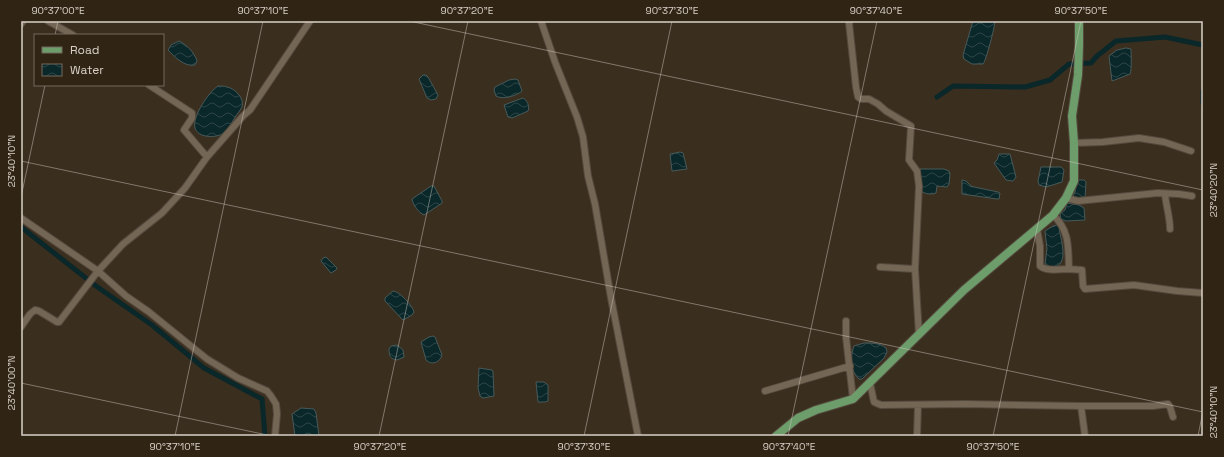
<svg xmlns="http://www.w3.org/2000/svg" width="1224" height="457" font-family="'Space Grotesk',sans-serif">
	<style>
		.water { fill: url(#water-waves); stroke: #485a59 }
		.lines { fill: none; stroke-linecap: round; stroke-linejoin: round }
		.canal { stroke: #0a2729; stroke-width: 5 }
		.minor-casing { stroke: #554a3e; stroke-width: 8 }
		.major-casing { stroke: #554a3e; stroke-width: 10 }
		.minor { stroke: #746655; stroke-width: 6 }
		.major { stroke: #6d9d6b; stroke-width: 8 }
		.ticks { fill: none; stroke: #d9d1c8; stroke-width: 1; stroke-opacity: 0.45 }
		.neatline { fill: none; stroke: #d9d1c8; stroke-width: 1.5 }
		.ticks-label { font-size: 10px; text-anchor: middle; fill: #d9d1c8 }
	</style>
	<defs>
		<pattern id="water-waves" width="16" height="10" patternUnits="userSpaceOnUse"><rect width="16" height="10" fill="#0a2729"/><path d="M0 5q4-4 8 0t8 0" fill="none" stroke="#2d4547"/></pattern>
	</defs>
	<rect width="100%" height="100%" fill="#3a2e1f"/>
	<path class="water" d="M 973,21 L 995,21 C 995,26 986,61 983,64 L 972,64 L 964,59 L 963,55 Z
		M 179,41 C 187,45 194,52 197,61 L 195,65 C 184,67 175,57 168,50 L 171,45 Z
		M 1126,48 L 1131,49 C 1131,55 1132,69 1130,74 L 1112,81 L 1109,56 L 1117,50 Z
		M 423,75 L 426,75 L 428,77 L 438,95 L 436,99 L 431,100 L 427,98 L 419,79 Z
		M 515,79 L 518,80 L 522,91 C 516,96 503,100 496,96 L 494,90 L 495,87 L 509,80 Z
		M 218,86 C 221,86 224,86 227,87 C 234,88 245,98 242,107 C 240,111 236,115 234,119 C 231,124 227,131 222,134 C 215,138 198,138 195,128 C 192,116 209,92 218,86 Z
		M 523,98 C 527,100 530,106 528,111 L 512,118 L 508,117 L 504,105 Z
		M 680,152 L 683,153 L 687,169 L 672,171 L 670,154 Z
		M 999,154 L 1010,154 L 1016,177 L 1013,181 L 1006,180 L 994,163 L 997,160 Z
		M 1041,167 L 1061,167 L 1064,170 L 1062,182 L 1046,187 L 1039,185 L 1038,181 Z
		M 920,169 L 944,169 L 949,171 L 950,174 L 949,184 L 947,187 L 937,186 L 936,193 C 930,195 926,194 921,191 Z
		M 962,180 L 966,181 L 971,186 L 974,187 L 998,192 L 1000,193 L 999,199 L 997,199 L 962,194 Z
		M 1077,180 L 1084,180 L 1086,182 L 1085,199 L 1072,198 L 1075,192 Z
		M 431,186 L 434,186 L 442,201 L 442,203 L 424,215 C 419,213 413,205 412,199 Z
		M 1067,203 L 1079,205 L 1084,208 L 1085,220 L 1066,221 L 1061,219 L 1060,214 L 1065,210 Z
		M 1057,225 L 1059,227 C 1060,238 1070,264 1054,267 C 1050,268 1048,267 1045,264 L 1047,249 L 1045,231 L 1053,226 Z
		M 326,257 L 337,268 L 336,270 L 331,273 L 321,261 L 323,258 Z
		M 393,291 C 399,291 413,306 414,312 L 412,315 L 403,320 L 385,301 L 385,298 Z
		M 433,336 L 435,337 L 442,355 C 440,362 432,366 426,360 L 421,342 L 429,337 Z
		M 864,343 C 872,343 880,343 886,348 L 887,352 L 884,358 L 862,379 L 859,379 C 850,371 850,357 854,346 Z
		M 397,345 L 403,350 L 404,357 L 397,360 C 390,359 389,355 389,349 L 391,346 Z
		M 479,368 L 492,370 L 493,372 L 494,396 L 483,398 L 480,396 L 478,388 Z
		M 536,382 L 544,382 L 548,385 L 548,401 L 545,402 L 538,402 Z
		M 301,408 L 314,409 L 316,413 L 319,436 L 295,436 L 292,414 Z"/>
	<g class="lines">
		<path class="canal" d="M 1203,91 L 1203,103
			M 937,97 L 953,86 L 1025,87 L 1050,80 L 1069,64 L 1091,63 L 1097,56 L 1116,41 L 1165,37 L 1203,45
			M 21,227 L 96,286 L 152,325 L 204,368 L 262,399 L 265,436"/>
		<defs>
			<path id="minor" d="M 48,21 L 73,35
				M 541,21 L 555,62 L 577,117 L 583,137 L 588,176 L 595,204 L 611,298 L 638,436
				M 850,21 L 849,23 L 856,87 L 858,97 L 861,99 L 869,99 L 878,104 L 886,111 L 911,126 L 909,160 L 917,171 L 919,186 L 915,269 L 919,335
				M 21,24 L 23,21
				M 1074,143 L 1103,142 L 1139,138 L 1164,142 L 1191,151
				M 207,157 L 243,116 L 250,110 L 310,21
				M 1165,194 C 1166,206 1170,217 1170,229
				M 1066,198 L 1078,201 L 1158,193 L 1179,194 L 1192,196
				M 1053,215 C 1070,231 1068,247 1069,269 L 1082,270 L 1083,286 L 1085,289 L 1134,285 L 1177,291 L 1203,293
				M 21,218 L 98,271 L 126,296 L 149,312 L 207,359 L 238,378 L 267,391 L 271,396 L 276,404 L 277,414 L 275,436
				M 1037,229 L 1040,246 L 1040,266 C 1047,272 1061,269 1069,269
				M 880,267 L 915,269
				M 846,321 L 846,337 L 853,399
				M 21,327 L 30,314 L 35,310 L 39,311 L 57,322 L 59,322 L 98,271 L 123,244 L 162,213 L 185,188 L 207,157 L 184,130 L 192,118 L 192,113 L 149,85
				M 870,383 L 874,402 L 881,405 L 965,404 L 1081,406 L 1153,406 L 1168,404 L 1170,407 L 1173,417
				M 765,391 L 850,366
				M 1081,406 L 1085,436
				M 917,436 L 918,405"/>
			<path id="major" d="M 776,436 L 798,418 L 816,410 L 853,399 L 964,290 L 1053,215 L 1066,198 L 1074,181 L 1074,143 L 1072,116 L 1078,75 L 1079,45 L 1079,21"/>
		</defs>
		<use href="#minor" class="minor-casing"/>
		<use href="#major" class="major-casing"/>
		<use href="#minor" class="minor"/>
		<use href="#major" class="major"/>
	</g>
	<path class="ticks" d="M 409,21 L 1203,190M 55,35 L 58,21M 21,161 L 1203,412M 21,197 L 45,85M 21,383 L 272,436M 175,436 L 263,21M 379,436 L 468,21M 584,436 L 672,21M 788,436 L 877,21M 993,436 L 1081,21M 1198,436 L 1203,411"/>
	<rect width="1224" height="457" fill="none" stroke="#302415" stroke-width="44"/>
	<rect x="34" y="34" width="130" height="52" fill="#302415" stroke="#74695d"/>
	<rect x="42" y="47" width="20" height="6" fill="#6d9d6b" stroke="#74695d"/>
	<text x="70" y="54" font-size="12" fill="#d9d1c8">Road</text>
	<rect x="42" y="64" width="20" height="12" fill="url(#water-waves)" stroke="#74695d"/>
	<text x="70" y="74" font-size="12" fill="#d9d1c8">Water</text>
	<rect x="22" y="22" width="1180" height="413" class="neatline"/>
	<g class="ticks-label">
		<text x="58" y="14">90°37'00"E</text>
		<text x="263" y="14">90°37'10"E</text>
		<text x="467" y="14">90°37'20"E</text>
		<text x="672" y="14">90°37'30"E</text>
		<text x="876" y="14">90°37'40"E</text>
		<text x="1081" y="14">90°37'50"E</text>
		<text transform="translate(11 161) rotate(-90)" y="4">23°40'10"N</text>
		<text transform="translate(1213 190) rotate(-90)" y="4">23°40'20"N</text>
		<text transform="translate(11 383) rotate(-90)" y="4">23°40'00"N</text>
		<text transform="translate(1213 412) rotate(-90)" y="4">23°40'10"N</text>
		<text x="175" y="450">90°37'10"E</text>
		<text x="380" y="450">90°37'20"E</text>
		<text x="584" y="450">90°37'30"E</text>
		<text x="789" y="450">90°37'40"E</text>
		<text x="993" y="450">90°37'50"E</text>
	</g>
</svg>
